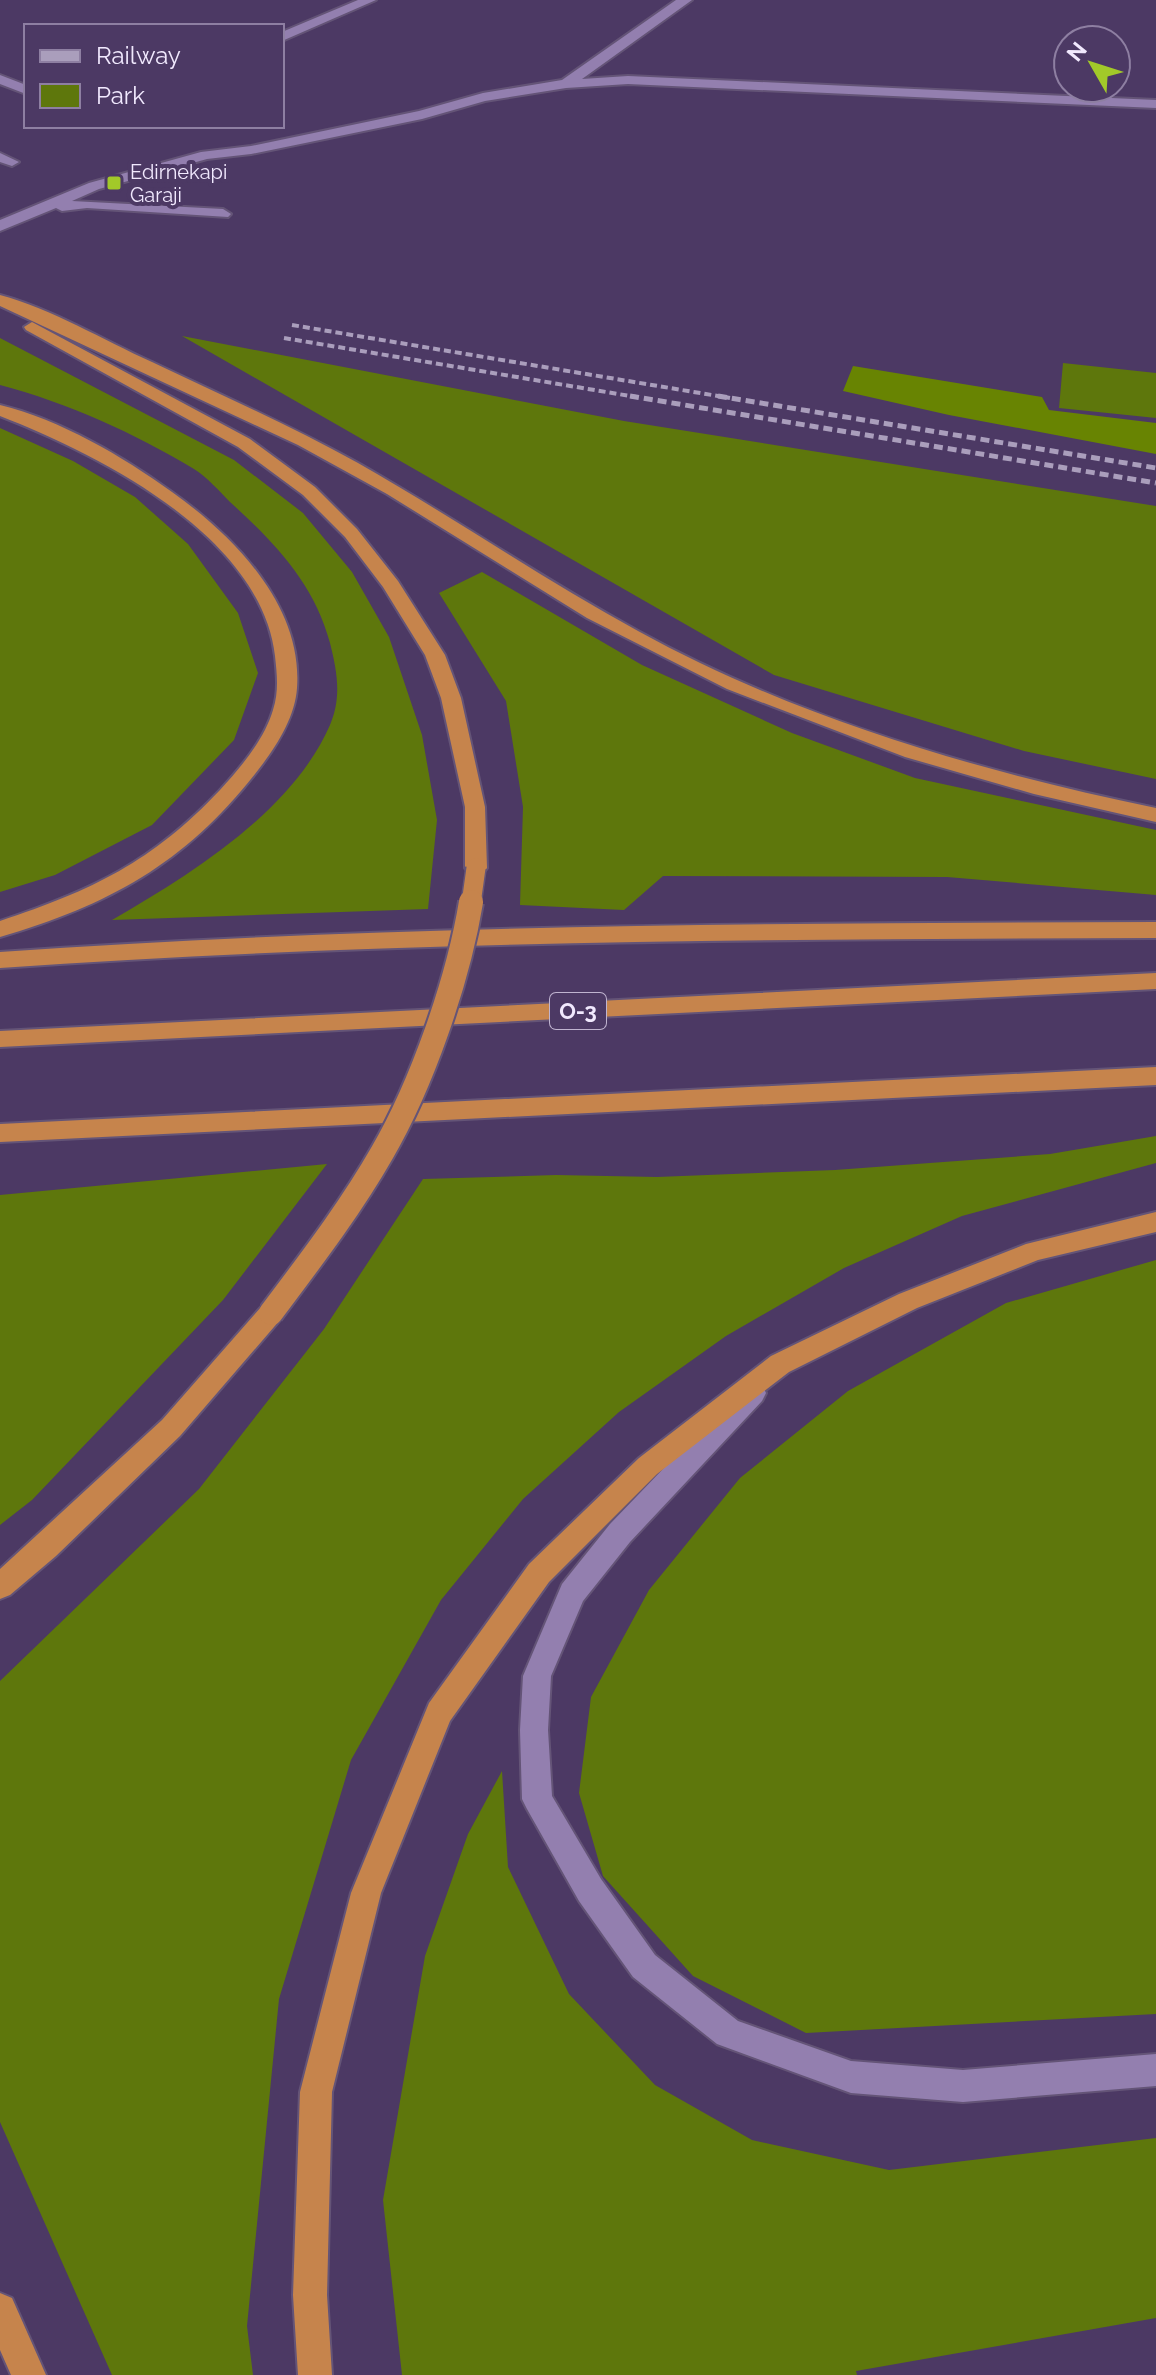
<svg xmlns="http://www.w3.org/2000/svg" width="1156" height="2375" font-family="Raleway,sans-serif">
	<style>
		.green { fill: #5e770c }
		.forest { fill: #688402 }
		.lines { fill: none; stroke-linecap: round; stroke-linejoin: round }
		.service-casing { stroke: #645477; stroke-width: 4 }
		.trunk-casing { stroke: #645477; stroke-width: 4 }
		.service { fill: #937faf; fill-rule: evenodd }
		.trunk { fill: #c6844c; fill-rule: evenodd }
		.rail-far1 { stroke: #aa9ebc; stroke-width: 4; stroke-dasharray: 7 4; stroke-linecap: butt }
		.rail { stroke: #aa9ebc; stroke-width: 5; stroke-dasharray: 9 5; stroke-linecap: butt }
		.trunk-bridge-far1-casing { stroke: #645477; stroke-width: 22; stroke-linecap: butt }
		.trunk-bridge-casing { stroke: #645477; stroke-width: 28; stroke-linecap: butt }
		.trunk-bridge-far1 { stroke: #c6844c; stroke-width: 19 }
		.trunk-bridge { stroke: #c6844c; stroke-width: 24 }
		.poi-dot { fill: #a2c929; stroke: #4c3964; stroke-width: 3 }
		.labels { text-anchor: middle; stroke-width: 8; stroke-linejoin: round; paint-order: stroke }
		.far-poi-label { font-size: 20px; fill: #f1e9fe; stroke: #4c3964; text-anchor: start }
		.shield { fill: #4c3964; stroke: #c0b4d0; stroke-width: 2 }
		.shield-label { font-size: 22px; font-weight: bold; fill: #f1e9fe }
	</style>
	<rect width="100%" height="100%" fill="#4c3964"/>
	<path class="green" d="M 182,336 L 624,421 L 1156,506 L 1156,779 L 1024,751 L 774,675 Z
		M 0,338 L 234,460 L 303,513 L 352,572 L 389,637 L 422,735 L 437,820 L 428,909 L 112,920 C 191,874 292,812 330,725 C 342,697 337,671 330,643 C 314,583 274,542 230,502 C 219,491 207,477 194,469 C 134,433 68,403 0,385 Z
		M 1063,363 L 1156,373 L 1156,418 L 1059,408 Z
		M 0,428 L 73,461 L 135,497 L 188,544 L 238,613 L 258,673 L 234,740 L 152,825 L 55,875 L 0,892 Z
		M 482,572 L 642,665 L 792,733 L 915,778 L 1156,830 L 1156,895 L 947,877 L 663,876 L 624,910 L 520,905 L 523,807 L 506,701 L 439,593 Z
		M 1156,1136 L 1156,1163 L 962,1216 L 844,1268 L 726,1336 L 619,1412 L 523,1499 L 441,1600 L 351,1760 L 279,1999 L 247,2326 L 253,2375 L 112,2375 L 0,2122 L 0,1681 L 199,1489 L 324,1329 L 423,1179 L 556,1175 L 657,1177 L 835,1170 L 1050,1154 Z
		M 327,1164 L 223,1300 L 32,1500 L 0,1525 L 0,1195 Z
		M 1156,1260 L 1156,2014 L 806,2033 L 693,1976 L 603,1876 L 579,1793 L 591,1697 L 649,1590 L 740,1478 L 848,1391 L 1006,1303 Z
		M 502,1771 L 508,1867 L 569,1994 L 655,2085 L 752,2140 L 889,2170 L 1156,2138 L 1156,2318 L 856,2371 L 857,2375 L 402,2375 L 383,2200 L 425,1956 L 468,1834 Z"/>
	<path class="forest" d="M 853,366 L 1042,397 L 1049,410 L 1156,423 L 1156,454 L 949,415 L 843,391 Z"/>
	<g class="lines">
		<defs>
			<path id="service" d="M 358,0 L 376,0 L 282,41 L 282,32 Z
				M 676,0 L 692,0 L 582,79 L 628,76 L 1156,100 L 1156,108 L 628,84 L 566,88 L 485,101 L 422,119 L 251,154 L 207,159 L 99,189 L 72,201 L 223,209 L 231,214 L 228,217 L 87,208 L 62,211 L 56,208 L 0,231 L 0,220 L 89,183 L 201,152 L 251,146 L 419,111 L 483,93 L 562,80 Z
				M 0,75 L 26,85 L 26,94 L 0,84 Z
				M 0,153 L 19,162 L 12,166 L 0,162 Z
				M 753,1382 L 762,1385 L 766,1393 L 762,1401 L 630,1542 L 583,1601 L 551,1676 L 548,1730 L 552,1796 L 601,1879 L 655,1955 L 738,2021 L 851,2061 L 963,2070 L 1156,2054 L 1156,2086 L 963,2102 L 851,2093 L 717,2044 L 633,1977 L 579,1901 L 527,1809 L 522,1799 L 520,1730 L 523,1676 L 562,1584 L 610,1524 L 744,1385 Z"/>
			<path id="trunk" d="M 0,295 C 52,309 103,340 152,362 C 221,395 292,426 358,463 C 453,517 543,579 638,631 C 798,719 978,771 1156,808 L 1156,822 L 1034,794 L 905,757 L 727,689 L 587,618 L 387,494 L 298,445 L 0,306 Z
				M 32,322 L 250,439 L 315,487 L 357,529 L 398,581 L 445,655 L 461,698 L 485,807 L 487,868 L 483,873 L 469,873 L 465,868 L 465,807 L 441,698 L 425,655 L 383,587 L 345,537 L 303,495 L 238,447 L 26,330 L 24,327 Z
				M 0,405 C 61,420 122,456 172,492 C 234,536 303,606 297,688 C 295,719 274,750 255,774 C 184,864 109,905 0,937 L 0,921 C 93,890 152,862 220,790 C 241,767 264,740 273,710 C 279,691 277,675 275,656 C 261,536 100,455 0,416 Z
				M 1156,922 L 1156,938 C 770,939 385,941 0,968 L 0,952 C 385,925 770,923 1156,922 Z
				M 1156,973 L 1156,989 L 0,1047 L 0,1031 Z
				M 1156,1067 L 1156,1085 L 0,1142 L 0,1124 Z
				M 1156,1212 L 1156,1232 L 1038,1260 L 917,1308 L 789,1372 L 657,1474 L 549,1582 L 450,1721 L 381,1893 L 332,2092 L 327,2295 L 332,2375 L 298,2375 L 293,2295 L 300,2092 L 351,1893 L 429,1703 L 529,1564 L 639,1458 L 771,1356 L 899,1294 L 1026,1244 Z
				M 271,1303 L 280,1306 L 284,1313 L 280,1320 L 180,1436 L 56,1556 L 10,1595 L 0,1599 L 0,1569 L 162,1420 L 262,1306 Z
				M 0,2293 L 12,2298 L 46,2375 L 11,2375 L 0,2350 Z"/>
		</defs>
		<use href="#service" class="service-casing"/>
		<use href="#trunk" class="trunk-casing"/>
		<use href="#service" class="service"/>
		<use href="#trunk" class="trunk"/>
		<path class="rail-far1" d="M 292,325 L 730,398
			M 284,338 L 642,398"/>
		<path class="rail" d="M 630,396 L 1156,483
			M 718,396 L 1156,468"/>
		<defs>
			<path id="trunk-bridge-far1" d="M 471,904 L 476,868"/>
			<path id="trunk-bridge" d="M 271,1313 C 310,1261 350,1209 382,1153 C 422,1084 458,981 471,902"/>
		</defs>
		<use href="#trunk-bridge-far1" class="trunk-bridge-far1-casing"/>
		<use href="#trunk-bridge" class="trunk-bridge-casing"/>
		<use href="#trunk-bridge-far1" class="trunk-bridge-far1"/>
		<use href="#trunk-bridge" class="trunk-bridge"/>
	</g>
	<rect class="poi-dot" x="106" y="175" width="16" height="16" rx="4"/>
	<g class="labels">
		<g class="far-poi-label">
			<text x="130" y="179">Edirnekapi<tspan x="130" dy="23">Garaji</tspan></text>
		</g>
		<rect class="shield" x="550" y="993" width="56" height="36" rx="6"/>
		<g class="shield-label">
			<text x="578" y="1019">O-3</text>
		</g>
	</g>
	<rect x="24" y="24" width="260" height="104" fill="#4c3964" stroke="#8e7fa2" stroke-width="2"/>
	<rect x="40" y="50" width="40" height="12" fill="#aa9ebc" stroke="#8e7fa2" stroke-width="2"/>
	<text x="96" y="64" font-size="24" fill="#f1e9fe">Railway</text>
	<rect x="40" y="84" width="40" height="24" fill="#5e770c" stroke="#8e7fa2" stroke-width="2"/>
	<text x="96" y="104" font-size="24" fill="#f1e9fe">Park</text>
	<g transform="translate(1092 64) rotate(309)"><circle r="38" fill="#4c3964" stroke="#8e7fa2" stroke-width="2"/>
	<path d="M0-6L14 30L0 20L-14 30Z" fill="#a2c929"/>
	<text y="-12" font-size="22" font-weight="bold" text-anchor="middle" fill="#f1e9fe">N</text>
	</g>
</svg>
